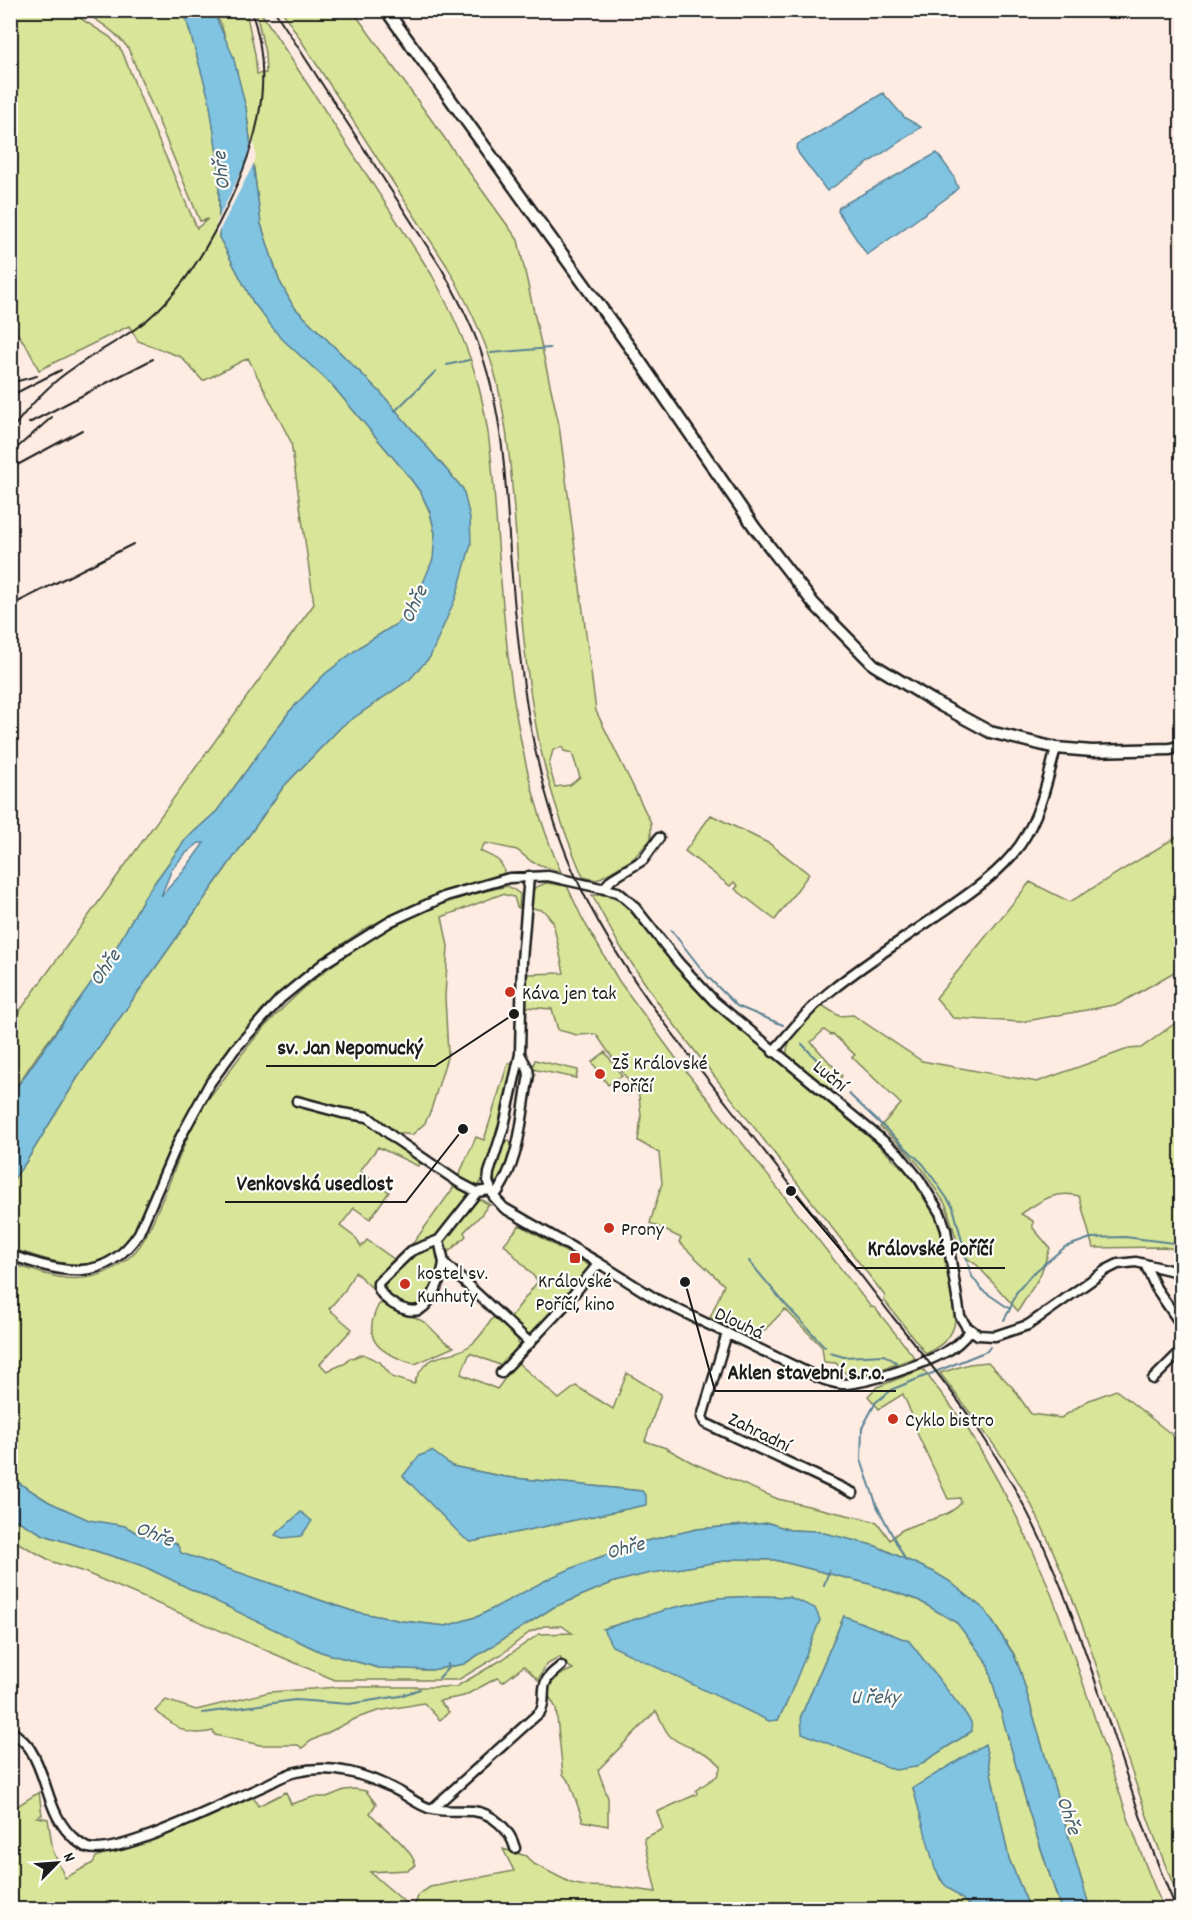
<svg xmlns="http://www.w3.org/2000/svg" width="1192" height="1920" font-family="Dekko,sans-serif">
	<style>
		.green { fill: #d9e598; stroke: #7a805a; stroke-width: 1.5; fill-rule: evenodd }
		.water { fill: #81c4e2; stroke: #598193; stroke-width: 1.5; fill-rule: evenodd }
		.pier { fill: #feece3 }
		.lines { fill: none; stroke-linecap: round; stroke-linejoin: round }
		.stream { stroke: #598193; stroke-width: 2 }
		.minor-casing { stroke: #1c1c1c; stroke-width: 13 }
		.major-casing { stroke: #1c1c1c; stroke-width: 15 }
		.minor { stroke: #fdfcf7; stroke-width: 8 }
		.major { stroke: #fdfcf7; stroke-width: 10 }
		.rail { stroke: #1c1c1c; stroke-width: 2 }
		.poi-dot { fill: #c8321e; stroke: #fdfcf7; stroke-width: 2 }
		.labels { text-anchor: middle; stroke-width: 4.5; stroke-linejoin: round; paint-order: stroke }
		.poi-label { font-size: 20px; fill: #1c1c1c; stroke: #fdfcf7; text-anchor: start }
		.street-label { font-size: 20px; fill: #1c1c1c; stroke: #fdfcf7 }
		.water-label { font-size: 21px; font-style: italic; fill: #445f6b; stroke: #fdfcf7 }
		.leader { fill: none; stroke: #1c1c1c; stroke-width: 2 }
		.callout-dot { fill: #1c1c1c; stroke: #fdfcf7; stroke-width: 2 }
		.callout-label { font-size: 21px; text-anchor: middle; font-weight: bold; fill: #1c1c1c; stroke: #fdfcf7; stroke-width: 4.5; stroke-linejoin: round; paint-order: stroke }
	</style>
	<rect width="100%" height="100%" fill="#feece3"/>
	<filter id="ink" filterUnits="userSpaceOnUse"><feTurbulence type="fractalNoise" baseFrequency=".0167" numOctaves="2"/><feDisplacementMap in="SourceGraphic" scale="12" xChannelSelector="R" yChannelSelector="G"/><feConvolveMatrix kernelMatrix="1 2 1 2 8 2 1 2 1" color-interpolation-filters="sRGB"/></filter>
	<g filter="url(#ink)">
		<path class="green" d="M 11,11 L 69,11 L 110,37 L 122,51 L 144,107 L 197,228 L 208,219 L 200,221 L 128,48 C 115,31 100,22 82,11 L 184,11 L 209,97 L 219,167 L 219,237 L 253,302 L 281,337 L 332,385 L 407,474 L 421,493 L 430,513 L 435,533 L 434,561 L 418,595 L 398,623 L 361,646 L 325,674 L 289,712 L 217,811 L 186,839 L 145,896 L 116,948 L 84,993 L 37,1056 L 11,1095 L 11,1023 L 314,604 L 291,442 L 248,358 L 203,381 L 181,357 L 138,341 L 129,326 L 39,370 L 27,347 L 13,327 L 11,327 Z
			M 213,11 L 246,11 L 255,54 L 257,74 L 266,73 L 265,53 L 256,11 L 260,11 L 432,275 C 451,310 468,345 478,384 C 493,439 494,498 499,556 C 507,664 517,772 561,872 L 532,862 L 517,850 L 485,843 L 480,851 C 492,857 505,860 504,875 C 465,886 425,898 389,916 C 291,967 226,1042 176,1139 C 161,1169 145,1231 119,1251 C 85,1276 46,1260 11,1248 L 10,1183 L 26,1162 L 78,1077 L 284,786 L 342,726 L 410,679 L 463,489 L 381,393 L 293,306 L 279,280 L 261,224 L 246,108 L 221,24 Z
			M 282,11 L 353,11 L 518,240 L 559,425 L 596,711 L 651,823 L 651,839 L 633,859 L 597,880 L 583,877 C 562,828 545,778 536,726 C 524,663 520,599 516,536 C 512,484 509,433 497,382 C 487,341 468,303 447,266 ZM 562,747 L 564,751 L 572,753 L 580,777 L 570,785 L 555,787 L 549,765 L 553,750 Z
			M 711,815 L 770,844 L 809,874 L 775,920 L 735,889 L 738,886 L 734,882 L 730,886 L 685,851 Z
			M 1181,834 L 1181,968 L 1119,1004 L 1021,1022 L 953,1018 L 936,998 L 1030,882 L 1070,902 Z
			M 546,883 L 567,886 L 583,920 L 619,981 L 675,1057 L 870,1306 L 875,1308 L 915,1358 L 851,1379 L 836,1363 L 824,1362 L 822,1347 L 785,1309 L 757,1338 L 710,1318 L 724,1285 L 679,1242 L 681,1238 L 650,1223 L 662,1183 L 659,1153 L 638,1141 L 641,1116 L 639,1096 L 596,1034 L 577,1035 L 558,1030 L 552,1009 L 526,1007 L 527,974 L 564,973 L 553,922 L 544,911 L 529,907 L 534,888 Z
			M 508,886 L 520,894 L 519,908 L 517,907 L 514,897 L 502,894 L 442,917 L 448,946 L 445,997 L 448,1054 L 431,1110 L 425,1123 L 412,1135 L 398,1133 L 388,1137 L 422,1160 L 418,1166 L 378,1147 L 360,1171 L 389,1192 L 370,1219 L 354,1208 L 340,1226 L 356,1238 L 361,1247 L 367,1240 L 394,1259 L 414,1242 L 452,1190 L 455,1182 L 472,1193 L 437,1238 L 412,1248 L 372,1288 L 355,1272 L 345,1290 L 329,1309 L 352,1329 L 320,1364 L 327,1371 L 346,1363 L 349,1359 L 363,1354 L 380,1362 L 392,1377 L 414,1384 C 427,1347 449,1362 472,1344 C 481,1337 488,1324 495,1315 L 517,1335 L 519,1349 L 502,1366 L 470,1353 L 461,1374 L 497,1389 L 517,1362 L 559,1399 L 576,1386 L 613,1409 L 627,1373 L 661,1394 L 645,1441 L 666,1448 L 693,1463 L 778,1499 L 877,1522 L 890,1540 C 909,1518 943,1524 961,1503 L 960,1498 L 948,1499 L 918,1435 L 914,1420 L 903,1394 L 879,1409 L 868,1396 L 877,1387 L 923,1369 C 938,1390 955,1410 969,1431 C 997,1477 1023,1526 1044,1576 C 1089,1685 1116,1801 1164,1909 L 1090,1909 L 1020,1670 L 1014,1654 L 985,1610 L 949,1581 L 934,1572 L 876,1546 L 816,1531 L 790,1530 L 769,1523 L 697,1529 L 642,1542 L 584,1563 L 545,1581 L 479,1616 L 446,1626 L 402,1621 L 352,1611 L 181,1553 L 177,1544 L 160,1536 L 142,1536 L 125,1526 L 89,1521 L 49,1502 L 11,1478 L 10,1263 C 53,1277 87,1291 126,1260 C 146,1245 153,1219 163,1198 C 174,1171 184,1144 196,1118 C 203,1104 215,1090 225,1077 C 291,982 392,908 508,886 ZM 431,1451 L 452,1466 L 505,1477 L 642,1491 L 646,1505 L 471,1542 Z
			M 592,895 L 611,895 L 626,906 L 692,986 L 711,1005 L 876,1143 C 897,1163 920,1182 933,1209 C 944,1230 960,1303 954,1326 C 950,1340 938,1347 926,1354 L 884,1300 L 885,1296 L 663,1010 L 618,943 Z
			M 820,1004 L 839,1016 L 853,1015 L 922,1061 L 1037,1082 L 1128,1049 L 1141,1048 L 1181,1019 L 1181,1250 L 1163,1247 L 1093,1248 L 1079,1196 C 1055,1190 1040,1201 1021,1214 L 1033,1221 L 1033,1228 L 1050,1248 L 1040,1276 L 1018,1311 L 977,1265 L 961,1254 L 946,1205 L 923,1170 L 903,1147 L 880,1127 L 901,1104 L 852,1057 L 855,1055 L 833,1034 L 831,1035 L 824,1030 L 811,1042 L 842,1076 L 831,1090 L 787,1055 C 784,1040 810,1015 820,1004 Z
			M 605,1052 L 622,1076 L 608,1085 L 592,1062 Z
			M 535,1060 L 578,1070 L 576,1078 L 532,1069 Z
			M 508,1063 L 514,1065 C 509,1089 493,1173 476,1188 L 458,1177 L 476,1137 L 484,1140 Z
			M 509,1140 L 512,1145 L 500,1184 L 497,1187 C 489,1174 499,1155 505,1142 Z
			M 478,1198 L 490,1205 L 488,1205 L 481,1215 L 464,1232 L 466,1236 L 444,1256 L 444,1242 Z
			M 520,1225 L 592,1267 L 561,1305 L 530,1337 L 510,1318 L 538,1281 L 504,1244 Z
			M 437,1245 L 441,1265 L 438,1276 L 423,1305 L 418,1309 L 406,1308 L 387,1295 L 385,1283 C 397,1263 414,1252 437,1245 Z
			M 388,1303 L 426,1323 L 444,1341 L 454,1347 L 415,1364 C 382,1354 359,1342 379,1304 Z
			M 988,1362 L 1013,1388 L 1031,1414 L 1061,1418 L 1087,1401 L 1116,1390 L 1181,1442 L 1181,1903 C 1126,1777 1097,1640 1037,1516 C 1012,1464 974,1419 940,1373 L 969,1364 Z
			M 11,1517 L 44,1535 L 141,1565 L 321,1652 L 379,1668 L 431,1670 L 464,1664 L 554,1607 L 614,1582 L 645,1574 L 736,1559 L 775,1560 L 870,1584 L 918,1600 L 957,1623 L 987,1662 L 1029,1812 L 1061,1909 L 1030,1909 L 1009,1859 L 985,1745 L 913,1788 L 940,1879 L 974,1909 L 11,1909 L 10,1808 L 13,1809 L 39,1792 L 42,1815 L 37,1817 L 48,1819 L 53,1851 L 65,1878 L 93,1863 L 96,1857 L 131,1843 L 199,1822 L 253,1797 L 258,1806 L 286,1792 L 291,1804 L 313,1797 L 327,1797 L 344,1790 L 354,1789 L 366,1791 L 376,1804 L 370,1813 C 385,1831 408,1843 416,1865 L 408,1870 L 370,1872 L 413,1909 L 419,1894 L 430,1887 L 514,1871 L 503,1849 L 526,1856 L 532,1863 L 571,1883 L 585,1886 L 619,1887 L 656,1892 L 644,1838 L 663,1829 L 657,1812 L 697,1794 L 696,1790 L 717,1776 L 721,1766 C 705,1747 688,1751 671,1737 C 664,1731 661,1719 656,1711 L 598,1770 L 608,1798 L 608,1826 L 583,1821 L 570,1783 L 563,1774 L 556,1708 L 546,1691 C 554,1679 560,1674 573,1669 L 563,1663 L 560,1657 L 546,1665 L 538,1680 L 524,1666 L 503,1682 L 497,1678 L 464,1696 L 439,1701 L 449,1712 L 440,1720 L 424,1703 L 378,1711 L 357,1718 L 311,1741 L 302,1748 L 298,1745 L 260,1745 L 215,1735 L 213,1731 C 184,1738 179,1727 155,1711 L 166,1700 L 196,1710 L 270,1692 L 338,1687 L 456,1687 L 503,1659 L 539,1634 L 572,1633 L 562,1626 L 544,1626 L 530,1632 L 502,1654 L 458,1680 L 335,1680 L 84,1572 L 53,1562 L 11,1539 ZM 760,1596 L 789,1597 L 801,1663 L 787,1702 L 778,1720 L 603,1629 L 672,1608 L 718,1598 ZM 844,1616 L 972,1731 L 916,1767 L 801,1716 Z"/>
		<path class="water" d="M 184,11 L 213,11 L 233,56 L 246,108 L 261,224 L 279,280 L 293,306 L 381,393 L 463,489 L 470,518 L 471,544 L 456,597 L 430,657 L 410,679 L 342,726 L 284,786 L 78,1077 L 26,1162 L 11,1183 L 11,1095 L 116,948 L 145,896 L 186,839 L 217,811 L 289,712 L 325,674 L 361,646 L 398,623 L 418,595 L 433,559 L 435,533 L 430,512 L 421,493 L 407,474 L 332,385 L 279,336 L 253,302 L 219,237 L 219,167 L 209,99 ZM 199,843 L 204,843 L 183,872 L 161,896 L 172,869 L 185,854 Z
			M 883,93 L 905,118 L 921,127 L 827,191 L 799,154 L 796,148 L 798,144 L 835,123 Z
			M 937,153 L 953,175 L 958,188 L 948,197 L 867,255 L 841,216 L 838,211 L 839,207 Z
			M 432,1451 L 452,1466 L 505,1477 L 642,1491 L 646,1496 L 646,1505 L 471,1542 L 464,1538 L 403,1476 L 419,1456 Z
			M 11,1478 L 49,1502 L 89,1520 L 125,1526 L 142,1536 L 160,1536 L 177,1544 L 181,1553 L 352,1611 L 402,1621 L 446,1626 L 479,1616 L 552,1577 L 584,1563 L 642,1542 L 697,1529 L 769,1523 L 790,1530 L 816,1531 L 876,1546 L 934,1572 L 949,1581 L 985,1610 L 1014,1655 L 1020,1670 L 1090,1909 L 1061,1909 L 1029,1812 L 987,1662 L 957,1623 L 918,1600 L 870,1584 L 775,1560 L 736,1559 L 646,1574 L 614,1582 L 554,1607 L 464,1664 L 431,1670 L 379,1668 L 321,1652 L 141,1565 L 44,1535 L 11,1517 Z
			M 301,1512 L 312,1521 L 301,1536 L 283,1538 L 275,1535 Z
			M 760,1596 L 789,1597 L 815,1608 L 820,1620 L 787,1702 L 778,1720 L 769,1721 L 612,1646 L 603,1629 L 672,1608 L 718,1598 Z
			M 844,1616 L 909,1641 L 965,1713 L 971,1722 L 972,1731 L 916,1767 L 895,1770 L 802,1733 L 801,1716 Z
			M 985,1744 L 1009,1859 L 1030,1909 L 974,1909 L 944,1884 L 935,1869 L 913,1788 Z"/>
		<path class="pier" d="M 253,137 L 256,156 L 254,163 L 216,237 L 216,223 L 244,166 Z"/>
		<g class="lines">
			<path class="stream" d="M 491,353 L 550,348
				M 447,365 L 469,360
				M 395,411 L 436,371
				M 671,930 L 707,976 L 737,1006 L 783,1025
				M 802,1044 L 835,1079
				M 849,1094 L 924,1165 L 953,1207 L 971,1275 L 982,1290 L 1010,1309
				M 749,1261 L 784,1303 L 825,1347
				M 1004,1320 L 1010,1309 L 1016,1293 L 1031,1275 L 1065,1247 L 1091,1238 L 1125,1237 L 1182,1244
				M 830,1353 L 844,1357 L 884,1355 L 896,1362
				M 906,1561 L 877,1506 L 861,1460 L 862,1428 L 876,1402 L 893,1389 L 987,1351 L 990,1347
				M 824,1585 L 829,1571
				M 439,1678 L 447,1669 L 448,1664
				M 203,1713 L 295,1700 L 349,1704 L 400,1696 L 420,1689"/>
			<defs>
				<path id="minor" d="M 529,876 L 522,960 L 520,1054 L 504,1126 L 489,1173 L 488,1182 L 494,1197 L 504,1208 L 599,1263 L 656,1299 L 815,1376 C 824,1380 832,1383 842,1384 C 867,1384 927,1363 949,1350 C 958,1345 964,1338 970,1331
					M 604,888 L 612,879 L 643,860 L 659,838
					M 773,1052 C 792,1030 810,1007 833,989 C 867,962 905,938 941,913 C 970,893 999,874 1020,845 C 1040,816 1047,782 1056,748
					M 297,1101 L 342,1113 L 368,1117 L 397,1140 L 458,1182 L 477,1192 L 490,1190
					M 494,1197 C 521,1162 521,1116 529,1075 L 528,1069 L 520,1054
					M 439,1240 L 444,1263 L 530,1343
					M 10,1255 C 61,1272 104,1286 139,1233 L 180,1138 L 210,1083 L 235,1049 L 280,999 L 324,963 L 391,921 L 446,896 L 509,878 L 548,876 L 618,892 L 633,905 L 679,963 L 714,1001 L 898,1153 L 919,1179 L 940,1213 L 946,1230 L 960,1316 L 966,1326 L 978,1335 L 995,1336 L 1028,1325 L 1106,1270 L 1118,1264 L 1136,1262 L 1182,1273
					M 444,1263 C 442,1276 432,1303 421,1309 C 407,1317 376,1297 378,1283 L 411,1251 L 439,1240 L 477,1192
					M 1145,1264 L 1156,1288 L 1182,1326
					M 727,1333 L 702,1417 L 705,1423 L 853,1493
					M 501,1373 L 564,1306 L 599,1263
					M 1153,1379 L 1182,1350
					M 10,1730 C 18,1736 25,1741 30,1749 C 49,1779 47,1817 77,1841 C 80,1843 84,1847 88,1848 C 119,1857 233,1799 266,1785 C 276,1780 286,1774 296,1772 C 333,1763 368,1775 400,1792 C 410,1798 422,1807 432,1809 C 445,1812 460,1810 473,1811 C 493,1813 510,1830 515,1848
					M 432,1809 L 540,1712 C 546,1703 542,1693 545,1684 C 547,1676 555,1671 561,1666"/>
				<path id="major" d="M 386,10 L 639,360 L 755,528 L 814,604 L 874,665 L 940,705 L 990,732 L 1056,748 L 1092,751 L 1170,749 L 1182,746"/>
			</defs>
			<use href="#minor" class="minor-casing"/>
			<use href="#major" class="major-casing"/>
			<use href="#minor" class="minor"/>
			<use href="#major" class="major"/>
			<path class="rail" d="M 274,10 L 442,269 C 458,299 474,328 484,361 C 504,422 506,488 510,552 C 519,666 530,779 579,884 C 617,965 673,1035 728,1105 C 783,1175 838,1245 892,1316 C 921,1352 950,1388 976,1426 C 1007,1472 1034,1520 1055,1572 C 1101,1682 1128,1799 1177,1910
				M 10,383 L 37,376
				M 10,396 L 61,370
				M 29,423 L 153,359
				M 10,432 C 24,413 38,396 56,381 C 84,357 119,343 147,320 C 179,293 199,261 218,225 C 253,157 278,87 251,10
				M 10,454 L 52,417
				M 10,469 L 82,430
				M 10,606 L 133,544"/>
		</g>
	</g>
	<g class="poi-dot">
		<circle cx="510" cy="992" r="6"/>
		<circle cx="600" cy="1074" r="6"/>
		<circle cx="609" cy="1228" r="6"/>
		<rect x="569" y="1252" width="12" height="12" rx="3"/>
		<circle cx="405" cy="1284" r="6"/>
		<circle cx="893" cy="1419" r="6"/>
	</g>
	<g class="labels">
		<g class="poi-label">
			<text x="522" y="999">Káva jen tak</text>
			<text x="612" y="1069">ZŠ Královské<tspan x="612" dy="23">Poříčí</tspan></text>
			<text x="621" y="1235">Prony</text>
			<text x="417" y="1279">kostel sv.<tspan x="417" dy="23">Kunhuty</tspan></text>
			<text x="575" y="1287" text-anchor="middle">Královské<tspan x="575" dy="23">Poříčí, kino</tspan></text>
			<text x="905" y="1426">Cyklo bistro</text>
		</g>
		<g class="street-label">
			<text transform="translate(831 1075) rotate(39)" y="7">Luční</text>
			<text transform="translate(740 1322) rotate(25)" y="7">Dlouhá</text>
			<text transform="translate(760 1431) rotate(26)" y="7">Zahradní</text>
		</g>
		<g class="water-label">
			<text transform="translate(220 171) rotate(-96)" y="7">Ohře</text>
			<text transform="translate(413 604) rotate(-65)" y="7">Ohře</text>
			<text transform="translate(104 967) rotate(-55)" y="7">Ohře</text>
			<text transform="translate(155 1533) rotate(21)" y="7">Ohře</text>
			<text transform="translate(625 1547) rotate(-15)" y="7">Ohře</text>
			<text x="875" y="1703">U řeky</text>
			<text transform="translate(1070 1815) rotate(72)" y="7">Ohře</text>
		</g>
	</g>
	<path class="leader" d="M514 1014L435 1066H266M463 1129L406 1202H225M791 1191L856 1268H1005M685 1282L715 1391H896"/>
	<g class="callout-dot">
		<circle cx="514" cy="1014" r="6"/>
		<circle cx="463" cy="1129" r="6"/>
		<circle cx="791" cy="1191" r="6"/>
		<circle cx="685" cy="1282" r="6"/>
	</g>
	<g class="callout-label">
		<text x="350" y="1054">sv. Jan Nepomucký</text>
		<text x="315" y="1190">Venkovská usedlost</text>
		<text x="930" y="1255">Královské Poříčí</text>
		<text x="806" y="1379">Aklen stavební s.r.o.</text>
	</g>
	<rect width="1192" height="1920" fill="none" stroke="#fdfcf7" stroke-width="36"/>
	<rect x="18" y="18" width="1156" height="1884" fill="none" stroke="#1c1c1c" stroke-width="2" filter="url(#ink)"/>
	<g transform="translate(57 1863) rotate(65)" stroke="#fdfcf7" stroke-width="4.5" paint-order="stroke">
	<path d="M0-4.5L10 22L0 15L-10 22Z" fill="#1c1c1c"/>
	<text y="-9" font-size="16" font-weight="bold" text-anchor="middle" fill="#1c1c1c">N</text>
	</g>
</svg>
